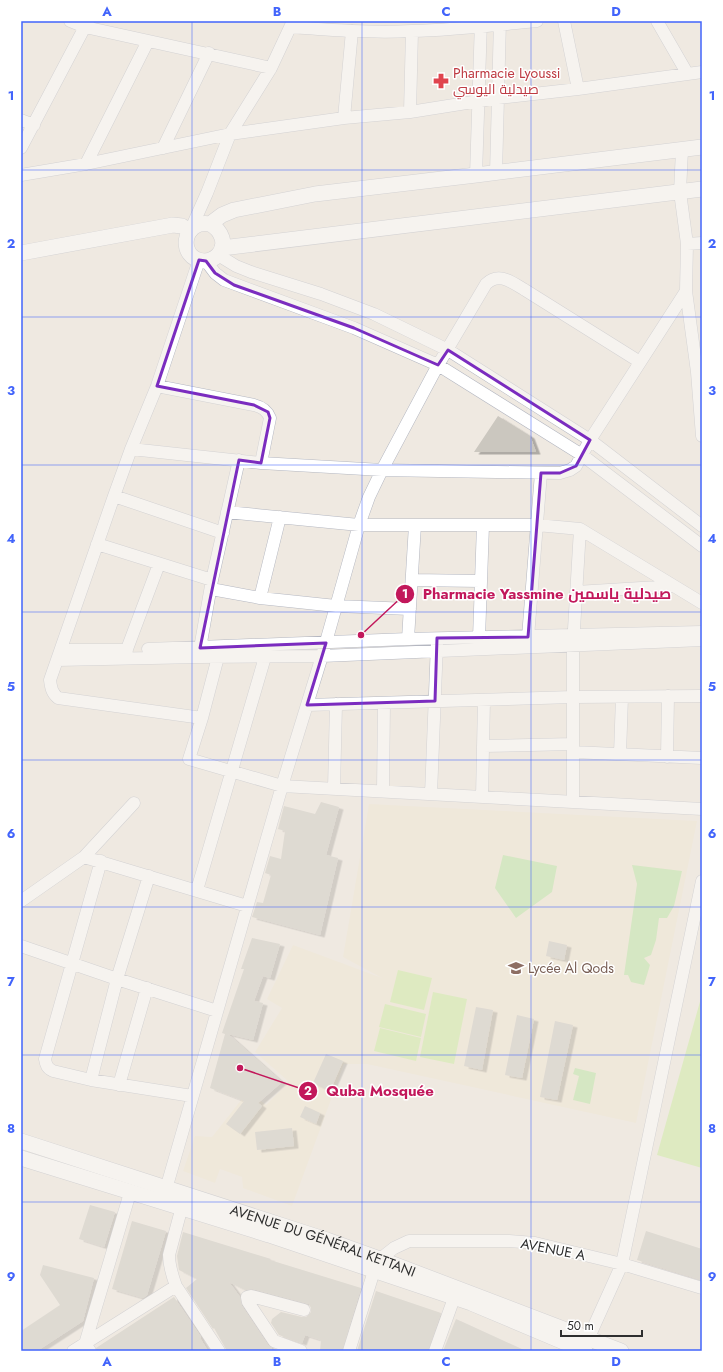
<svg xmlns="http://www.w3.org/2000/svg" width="723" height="1372" font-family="Jost,Cairo,sans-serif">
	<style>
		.education { fill: #f0e6d1 }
		.green { fill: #b6e59e }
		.pitch { fill: #c9ec9a }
		.building { fill: #cbc7bf; filter: url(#shadow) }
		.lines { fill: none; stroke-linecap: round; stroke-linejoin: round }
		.minor-casing { stroke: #b4b7c1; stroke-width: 13 }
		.tertiary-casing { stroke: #b4b7c1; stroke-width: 16 }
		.minor { stroke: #fff; stroke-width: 12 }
		.tertiary { stroke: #fff; stroke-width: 15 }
		.marked { fill: none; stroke: #7b2cbf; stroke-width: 3; stroke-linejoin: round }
		.grid { fill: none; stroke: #4264fb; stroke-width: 1; stroke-opacity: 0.55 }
		.labels { text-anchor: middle; stroke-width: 3; stroke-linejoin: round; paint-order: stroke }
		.health-label { font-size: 14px; fill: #be3a42; stroke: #fff; text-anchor: start }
		.education-label { font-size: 14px; fill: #785e54; stroke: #fff; text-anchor: start }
		.street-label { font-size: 14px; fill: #2e2e2e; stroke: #fff }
		.leader { fill: none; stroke: #c2185b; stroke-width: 1.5 }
		.callout-dot { fill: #c2185b; stroke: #fff; stroke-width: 1.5 }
		.mark-label { font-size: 12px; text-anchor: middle; font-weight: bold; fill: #fff }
		.callout-label { font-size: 15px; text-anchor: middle; font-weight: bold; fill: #c2185b; stroke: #fff; stroke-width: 3; stroke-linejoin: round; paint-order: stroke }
		.neatline { fill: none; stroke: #4264fb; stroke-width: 1.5 }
		.grid-label { font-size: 13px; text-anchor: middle; font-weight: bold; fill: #4264fb }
	</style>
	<defs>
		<filter id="shadow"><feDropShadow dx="4.5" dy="2.5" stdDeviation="0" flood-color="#0004"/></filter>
	</defs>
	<rect width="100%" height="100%" fill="#efe9e1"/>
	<path class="education" d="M 369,804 L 697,821 L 636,1123 L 367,1064 L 344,1064 L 292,1206 L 243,1188 L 242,1177 L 220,1169 L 215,1183 L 183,1171 L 195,1136 L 212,1137 L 249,1090 L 266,1105 L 289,1082 L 255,1052 L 282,1008 L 267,999 L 293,945 L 382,978 L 343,957 Z"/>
	<path class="green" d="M 503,855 L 557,866 L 552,892 L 516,918 L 495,888 Z
		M 632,865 L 682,871 L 674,906 L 667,918 L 659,918 L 656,940 L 651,955 L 644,958 L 650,965 L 644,985 L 631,982 L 628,975 L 624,975 L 637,884 Z
		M 575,1068 L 596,1073 L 590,1104 L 573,1100 L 579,1076 L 573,1074 Z"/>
	<path class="pitch" d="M 398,970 L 432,978 L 424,1010 L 390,1002 Z
		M 433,992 L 467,999 L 454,1064 L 420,1057 Z
		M 701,998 L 702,998 L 702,1168 L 657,1155 Z
		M 385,1004 L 426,1014 L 421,1037 L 379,1027 Z
		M 380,1028 L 421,1038 L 416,1061 L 374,1051 Z"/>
	<path class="building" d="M 498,416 L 530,436 L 536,452 L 474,452 Z
		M 321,802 L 339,807 L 326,855 L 338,858 L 320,935 L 252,917 L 257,902 L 263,903 L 271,875 L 265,873 L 270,856 L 281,859 L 285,831 L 278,829 L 284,806 L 315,814 Z
		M 252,938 L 280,944 L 270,978 L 263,976 L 254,1001 L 263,1003 L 253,1040 L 228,1034 L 282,1082 L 258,1103 L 262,1106 L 240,1134 L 226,1124 L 244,1101 L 210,1088 L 225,1034 L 222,1033 L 244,969 L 241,969 Z
		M 549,941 L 567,945 L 564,960 L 546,956 Z
		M 476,1007 L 493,1010 L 482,1070 L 464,1066 Z
		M 517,1015 L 534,1019 L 522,1078 L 505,1075 Z
		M 555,1021 L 573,1025 L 557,1100 L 540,1097 Z
		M 326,1054 L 343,1061 L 330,1091 L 313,1083 Z
		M 305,1106 L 320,1113 L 316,1124 L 300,1117 Z
		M 292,1128 L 294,1146 L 257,1150 L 255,1132 Z
		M 90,1205 L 115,1212 L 104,1247 L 79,1239 Z
		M 132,1221 L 166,1231 L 147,1295 L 143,1298 L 112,1289 Z
		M 646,1231 L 702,1249 L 702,1280 L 637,1260 Z
		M 183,1232 L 271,1259 L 270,1260 L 361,1288 L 342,1351 L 320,1351 L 321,1340 L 305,1335 L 302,1343 L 279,1335 L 271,1323 L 272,1319 L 281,1312 L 302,1317 L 306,1317 L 311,1312 L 311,1308 L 309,1304 L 253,1289 L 245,1290 L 229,1282 L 240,1297 L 242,1306 L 268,1345 L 272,1348 L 272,1351 L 227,1351 L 214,1328 L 213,1329 L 186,1288 L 197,1279 L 179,1270 L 177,1256 Z
		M 43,1265 L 94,1278 L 83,1321 L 37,1351 L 21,1351 L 21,1331 L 60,1305 L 40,1275 Z
		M 376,1291 L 441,1313 L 428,1351 L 357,1351 Z
		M 174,1297 L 201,1337 L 200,1338 L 208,1351 L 97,1351 L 96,1348 Z
		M 456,1319 L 526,1351 L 443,1351 Z"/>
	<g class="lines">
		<defs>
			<path id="minor" d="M 70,21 L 85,27 L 271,68
				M 564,21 L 578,89
				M 657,21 L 687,73
				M 291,27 C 331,30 372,33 412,31 C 454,30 495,25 537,21
				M 410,112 L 412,31
				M 344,118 L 352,31
				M 21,120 L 34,125
				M 21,148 L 88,21
				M 163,148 L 209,53
				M 682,150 L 680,192 L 687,244 L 686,291 L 697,372 L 702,436
				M 86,164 L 148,41
				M 496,173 L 500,21
				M 21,175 L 86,164 L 230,134 L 344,118 L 410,112 L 498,98 L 578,89 L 702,72
				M 476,175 L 481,21
				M 191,229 L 207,193 L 230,134 L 271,68 L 293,21
				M 687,244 L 702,243
				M 218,255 L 236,266 L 251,272 L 321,294 L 374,314 L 448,350 L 590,440 L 702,526
				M 199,260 L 157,386 L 131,449 L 114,496 L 50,680 C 51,688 52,693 58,698 L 202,718
				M 206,261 L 215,273 L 224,280 L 354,328 L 438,365 L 582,455 L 702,546
				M 157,386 L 254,405 C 262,407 267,410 270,418 L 261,463
				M 131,449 L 261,463 L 382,470 L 560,473 L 570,470 L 576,466 L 590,440 L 686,291
				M 114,496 L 223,533
				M 227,512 L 359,525 L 537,525 L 580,529 L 702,603
				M 97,544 L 212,580 L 199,654
				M 212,580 L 239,460
				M 412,580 L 481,581
				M 211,589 L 260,598 L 336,606 L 410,609
				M 576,592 L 674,586
				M 260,598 L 280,517
				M 528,637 L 541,473
				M 479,638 L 483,525
				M 408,639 L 415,525
				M 148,649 L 408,639 L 702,632
				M 61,650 L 127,650
				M 124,657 L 159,564
				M 218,657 L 202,718 L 189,759 L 282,786 L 702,809
				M 57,660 L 199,657 L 322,656 L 702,640
				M 307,705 L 573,697 L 702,696
				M 483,746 L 573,744
				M 573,752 L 702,758
				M 620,754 L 622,697
				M 667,757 L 668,696
				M 334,789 L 336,704
				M 383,791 L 384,703
				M 431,794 L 437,643
				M 482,797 L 484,700
				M 573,802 L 573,646 L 580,529
				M 84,857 L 247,906
				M 101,861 L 45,1059 C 46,1065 47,1068 53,1071 L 91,1080 L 192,1096
				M 197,890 L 265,657
				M 21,901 L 84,857 L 134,803
				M 21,946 L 117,979 L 217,1011
				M 91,1080 L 117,979 L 149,876
				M 119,1085 L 147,988
				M 164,1196 L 282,786 L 322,656 L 359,525 L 369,497 L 382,470 L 438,365 L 486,284 C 499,271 513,283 525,290 L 640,362
				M 176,1286 C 172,1275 169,1266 169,1255 L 184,1199
				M 585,1346 L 622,1264 L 702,881
				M 73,1351 L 176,1286 L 219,1351
				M 90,1351 L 85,1344 L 130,1193
				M 301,1351 L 274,1341 L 248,1302 L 247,1297 L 251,1296 L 304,1310
				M 349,1351 L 374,1271 L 380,1259 L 394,1248 L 409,1241 L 509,1241 L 535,1243 L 622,1264 L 702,1288
				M 435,1351 L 454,1298"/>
			<g id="tertiary">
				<path d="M 210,224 C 221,230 228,244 218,255 C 214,259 209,261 204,261 C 177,259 182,219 210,224 L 222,215 L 234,210 L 315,194 L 476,175 L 702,147"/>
				<path d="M 222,248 L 702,189"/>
				<path d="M 21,253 L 173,225 L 182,226 L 190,231"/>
				<path id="s1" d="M 21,1141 L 327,1240 L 380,1259 L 621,1351"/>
				<path d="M 21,1158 L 269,1235 L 471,1303 L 585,1351"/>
			</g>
		</defs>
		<use href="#minor" class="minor-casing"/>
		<use href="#tertiary" class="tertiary-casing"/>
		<use href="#minor" class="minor"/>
		<use href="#tertiary" class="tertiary"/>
	</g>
	<path d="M0 0H723V1372H0ZM 199,260 L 206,261 L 215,273 L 234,285 L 354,328 L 438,365 L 448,350 L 590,440 L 576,466 L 560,473 L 541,473 L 528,637 L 437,638 L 435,701 L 307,705 L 326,643 L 200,648 L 239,460 L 261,463 L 270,418 L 268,412 L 254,405 L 157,386 Z" fill="#efe9e1" fill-opacity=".55" fill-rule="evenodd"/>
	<path class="marked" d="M 199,260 L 206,261 L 215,273 L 234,285 L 354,328 L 438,365 L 448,350 L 590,440 L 576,466 L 560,473 L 541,473 L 528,637 L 437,638 L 435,701 L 307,705 L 326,643 L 200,648 L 239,460 L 261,463 L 270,418 L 268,412 L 254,405 L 157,386 Z"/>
	<path class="grid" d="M 192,21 L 192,1351M 362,21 L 362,1351M 531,21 L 531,1351M 21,170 L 702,170M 21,317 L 702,317M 21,465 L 702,465M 21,612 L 702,612M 21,760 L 702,760M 21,907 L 702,907M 21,1055 L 702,1055M 21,1202 L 702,1202"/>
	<defs>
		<symbol id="pharmacy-bare" viewBox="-9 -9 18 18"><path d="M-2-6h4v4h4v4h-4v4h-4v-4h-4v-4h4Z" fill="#e0444e" stroke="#fff" stroke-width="2.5" paint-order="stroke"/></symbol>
		<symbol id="school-bare" viewBox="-9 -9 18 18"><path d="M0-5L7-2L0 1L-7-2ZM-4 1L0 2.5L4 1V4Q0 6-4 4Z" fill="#8d6e63" stroke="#fff" stroke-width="2.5" paint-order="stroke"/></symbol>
	</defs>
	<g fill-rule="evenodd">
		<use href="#pharmacy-bare" x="430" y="70" width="22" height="22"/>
		<use href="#school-bare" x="505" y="957" width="22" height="22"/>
	</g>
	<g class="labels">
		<g class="health-label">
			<text x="453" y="78">Pharmacie Lyoussi<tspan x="453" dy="16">صيدلية اليوسي</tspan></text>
		</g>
		<g class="education-label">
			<text x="528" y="973">Lycée Al Qods</text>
		</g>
		<g class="street-label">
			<text dy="5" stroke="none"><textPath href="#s1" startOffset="318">AVENUE DU GÉNÉRAL KETTANI</textPath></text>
			<text transform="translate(553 1249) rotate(11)" y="5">AVENUE A</text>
		</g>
	</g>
	<path class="leader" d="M361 635L405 594M240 1068L308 1091"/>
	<g class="callout-dot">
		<circle cx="361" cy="635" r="4"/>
		<circle cx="240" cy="1068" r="4"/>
		<circle cx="405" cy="594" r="10"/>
		<circle cx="308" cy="1091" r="10"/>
	</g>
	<g class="mark-label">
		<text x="405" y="598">1</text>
		<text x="308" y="1095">2</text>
	</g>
	<g class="callout-label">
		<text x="547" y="599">Pharmacie Yassmine صيدلية ياسمين</text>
		<text x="380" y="1096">Quba Mosquée</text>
	</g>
	<rect width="723" height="1372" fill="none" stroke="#ffffff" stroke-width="44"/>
	<path d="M561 1330v6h81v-6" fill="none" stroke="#2e2e2e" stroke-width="2"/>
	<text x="567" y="1330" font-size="12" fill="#2e2e2e" stroke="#ffffff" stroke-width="3" paint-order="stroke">50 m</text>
	<rect x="22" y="22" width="679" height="1328" class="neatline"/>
	<g class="grid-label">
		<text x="107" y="16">A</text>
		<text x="277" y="16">B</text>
		<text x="446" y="16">C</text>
		<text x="616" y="16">D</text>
		<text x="11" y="100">1</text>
		<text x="712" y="100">1</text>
		<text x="11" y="248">2</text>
		<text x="712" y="248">2</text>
		<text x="11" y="395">3</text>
		<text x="712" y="395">3</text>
		<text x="11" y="543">4</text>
		<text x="712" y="543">4</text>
		<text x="11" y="691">5</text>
		<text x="712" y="691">5</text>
		<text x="11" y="838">6</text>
		<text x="712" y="838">6</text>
		<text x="11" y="986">7</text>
		<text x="712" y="986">7</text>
		<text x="11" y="1133">8</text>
		<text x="712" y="1133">8</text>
		<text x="11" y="1281">9</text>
		<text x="712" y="1281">9</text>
		<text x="107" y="1366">A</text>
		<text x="277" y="1366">B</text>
		<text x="446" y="1366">C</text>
		<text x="616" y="1366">D</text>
	</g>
</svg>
